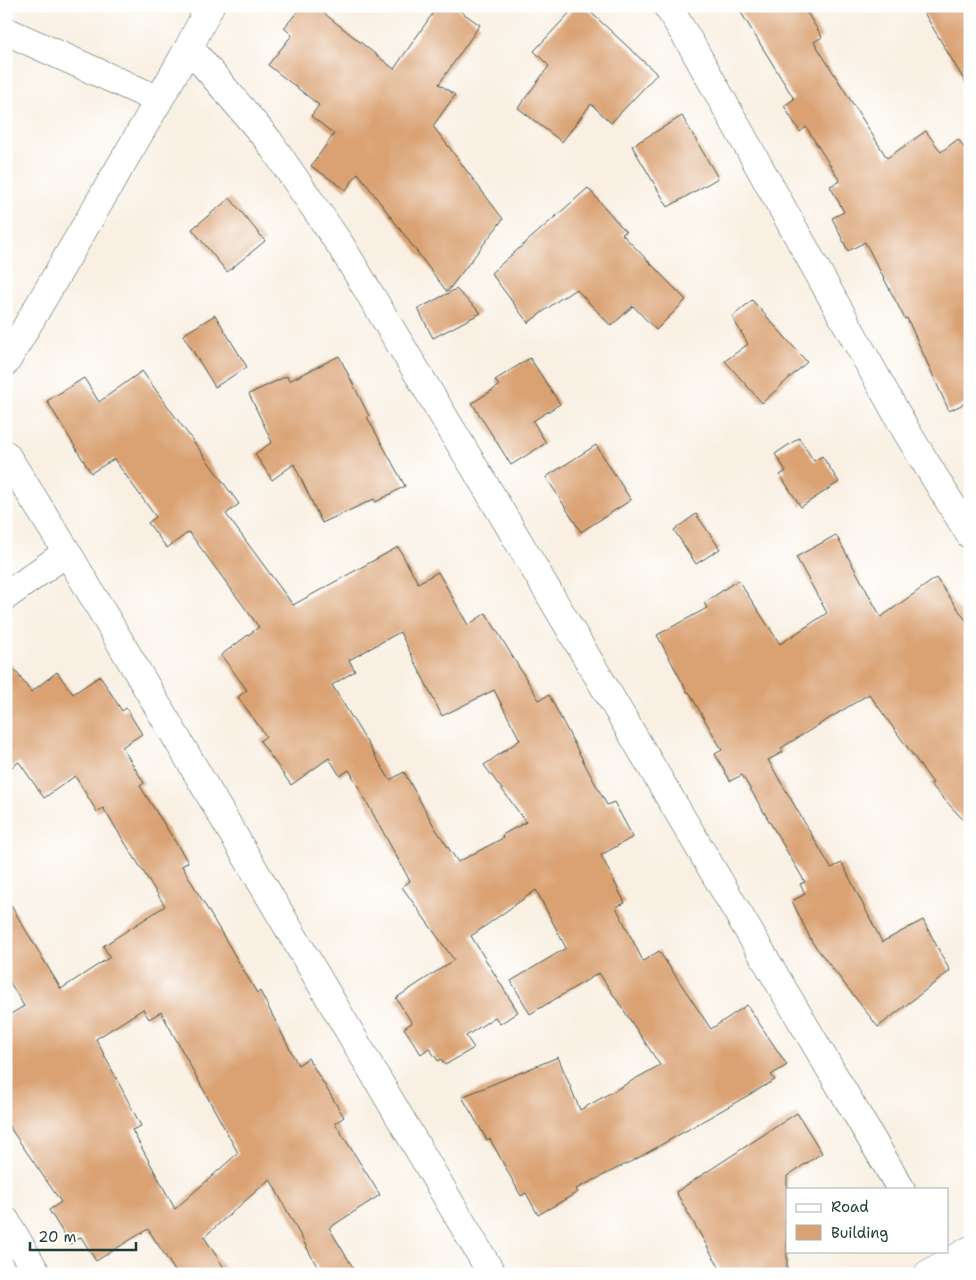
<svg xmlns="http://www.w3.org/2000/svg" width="976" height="1280" font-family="'Shantell Sans',sans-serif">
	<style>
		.building { fill: #daa273; fill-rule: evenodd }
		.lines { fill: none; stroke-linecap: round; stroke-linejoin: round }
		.minor-casing { stroke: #40584e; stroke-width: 29 }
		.minor { stroke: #fff; stroke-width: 28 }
	</style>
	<rect width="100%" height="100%" fill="#fff"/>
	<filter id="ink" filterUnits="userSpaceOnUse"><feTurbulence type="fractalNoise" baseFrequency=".02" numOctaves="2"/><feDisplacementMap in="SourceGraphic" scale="10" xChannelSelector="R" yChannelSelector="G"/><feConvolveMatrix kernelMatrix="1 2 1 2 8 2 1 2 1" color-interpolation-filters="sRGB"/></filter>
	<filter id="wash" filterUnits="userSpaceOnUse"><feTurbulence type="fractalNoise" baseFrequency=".0096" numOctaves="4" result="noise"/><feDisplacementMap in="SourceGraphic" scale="20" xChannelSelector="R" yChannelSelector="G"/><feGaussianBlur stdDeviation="1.12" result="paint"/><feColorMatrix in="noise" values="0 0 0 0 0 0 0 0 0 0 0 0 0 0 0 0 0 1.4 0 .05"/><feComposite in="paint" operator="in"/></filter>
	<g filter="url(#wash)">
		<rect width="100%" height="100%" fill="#f9f0e3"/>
		<g id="blocks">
			<path class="building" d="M 302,6 L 315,6 L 394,69 L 438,6 L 453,6 L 480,25 L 439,84 L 455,95 L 433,126 L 503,219 L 447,292 L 358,173 L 346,190 L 311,166 L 334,134 L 311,116 L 319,105 L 268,65 L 292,35 L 284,28 Z
				M 576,6 L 584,6 L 657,74 L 611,123 L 591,104 L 562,142 L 518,108 L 549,66 L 534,51 Z
				M 737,6 L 803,6 L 822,37 L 814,42 L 887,158 L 926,131 L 941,152 L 958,139 L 970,156 L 970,401 L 949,411 L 907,318 L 905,319 L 865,242 L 848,251 L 832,218 L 844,212 L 830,186 L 840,181 L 806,127 L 800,132 L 784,106 L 794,99 Z
				M 920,6 L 970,6 L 970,90 Z
				M 682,116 L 718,178 L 668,207 L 632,146 Z
				M 588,188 L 626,232 L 622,234 L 686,300 L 656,330 L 633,306 L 611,326 L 576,289 L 564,297 L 564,296 L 528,323 L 491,273 Z
				M 230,198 L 265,241 L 227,272 L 192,229 Z
				M 456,289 L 481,313 L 433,338 L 418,309 Z
				M 752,300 L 807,362 L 762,403 L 725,361 L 748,344 L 732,317 Z
				M 215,315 L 247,367 L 215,387 L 183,335 Z
				M 339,356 L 369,416 L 367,417 L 405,486 L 376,502 L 374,499 L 322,523 L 294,464 L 272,480 L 255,454 L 272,442 L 249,394 L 287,376 L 289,381 Z
				M 530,358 L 560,404 L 533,421 L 546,443 L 511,465 L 472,403 L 499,386 L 495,380 Z
				M 142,371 L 239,504 L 226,514 L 293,605 L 398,547 L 418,583 L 438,572 L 468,625 L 486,613 L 539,700 L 549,695 L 589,772 L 607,805 L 614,802 L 633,837 L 601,855 L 625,903 L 616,907 L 643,961 L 659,951 L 711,1029 L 747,1005 L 787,1065 L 771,1075 L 775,1080 L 638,1158 L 576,1189 L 578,1192 L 538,1215 L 526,1193 L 521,1196 L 490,1139 L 487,1140 L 462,1097 L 558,1057 L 580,1110 L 660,1065 L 599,973 L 530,1014 L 511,981 L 566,948 L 536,890 L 471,936 L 518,1012 L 500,1024 L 495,1017 L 466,1036 L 474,1048 L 445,1065 L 441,1059 L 438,1061 L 429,1048 L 421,1054 L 404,1028 L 412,1023 L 396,998 L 454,960 L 402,887 L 410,881 L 349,770 L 340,776 L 329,758 L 291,785 L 260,741 L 266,736 L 238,697 L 247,690 L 221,655 L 259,627 L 189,532 L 167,548 L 148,523 L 156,517 L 114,459 L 91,473 L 47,401 L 84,378 L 99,402 ZM 400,632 L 442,716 L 494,690 L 520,740 L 484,765 L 526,822 L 502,835 L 503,838 L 458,862 L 435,828 L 404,772 L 390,780 L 332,685 L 355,671 L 349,660 Z
				M 799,438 L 814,461 L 822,456 L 839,482 L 801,507 L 780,475 L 786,471 L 775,454 Z
				M 596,445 L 631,500 L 581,532 L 546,477 Z
				M 696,514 L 720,549 L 696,564 L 674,530 Z
				M 836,535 L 881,617 L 936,578 L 970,626 L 970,827 L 930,784 L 933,783 L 869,694 L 781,748 L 783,752 L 768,760 L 831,868 L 842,863 L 882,942 L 923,920 L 950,971 L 878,1027 L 812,942 L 792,901 L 805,894 L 800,884 L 805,882 L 742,775 L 730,781 L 715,754 L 722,750 L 689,692 L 688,693 L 657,635 L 707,608 L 704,603 L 738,580 L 780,644 L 827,613 L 796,557 Z
				M 6,658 L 31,692 L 57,672 L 73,694 L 100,676 L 122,711 L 126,708 L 142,734 L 122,747 L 144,783 L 140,786 L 188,862 L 182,866 L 257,993 L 260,991 L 298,1065 L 308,1058 L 344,1117 L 335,1123 L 380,1195 L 329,1228 L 357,1274 L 321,1274 L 270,1179 L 204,1237 L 228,1274 L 177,1274 L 148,1229 L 96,1261 L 81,1237 L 70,1244 L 49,1210 L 61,1202 L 6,1122 L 6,1017 L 24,1006 L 6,976 L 6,897 L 61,989 L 110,957 L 103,946 L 165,906 L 103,808 L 97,812 L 75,776 L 44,798 L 19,762 L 6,771 ZM 143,1009 L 149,1019 L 161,1012 L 238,1153 L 175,1209 L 132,1130 L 141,1126 L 96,1039 Z
				M 797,1113 L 822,1153 L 787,1176 L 787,1274 L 723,1274 L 676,1192 Z"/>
		</g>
	</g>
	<g filter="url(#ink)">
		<use href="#blocks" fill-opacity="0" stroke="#40584e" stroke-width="1"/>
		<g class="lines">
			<defs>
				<path id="minor" d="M 667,6 L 673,15 L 692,46 L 908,434 L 970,535
					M 6,31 L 159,100
					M 189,47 L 268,140 L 341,246 L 488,490 L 901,1189
					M 6,362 L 159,100 L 189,47 L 210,6
					M 6,455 L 67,552 L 492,1274
					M 6,596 L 67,552
					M 6,1221 L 37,1274
					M 928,1274 L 970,1250"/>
			</defs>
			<use href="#minor" class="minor-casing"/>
			<use href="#minor" class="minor"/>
		</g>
	</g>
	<rect width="976" height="1280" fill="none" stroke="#fff" stroke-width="25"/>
	<rect x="786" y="1188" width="162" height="65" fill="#ffffff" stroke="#a5b1ae"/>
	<rect x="796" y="1204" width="25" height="8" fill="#ffffff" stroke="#a5b1ae"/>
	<text x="831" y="1212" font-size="15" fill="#1f3d34">Road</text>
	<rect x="796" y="1225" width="25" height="15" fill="#daa273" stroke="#a5b1ae"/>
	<text x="831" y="1238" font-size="15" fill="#1f3d34">Building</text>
	<path d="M30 1242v8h106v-8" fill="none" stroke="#1f3d34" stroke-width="2.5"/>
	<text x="38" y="1242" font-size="15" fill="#1f3d34" stroke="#ffffff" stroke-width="4" paint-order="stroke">20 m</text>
</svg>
